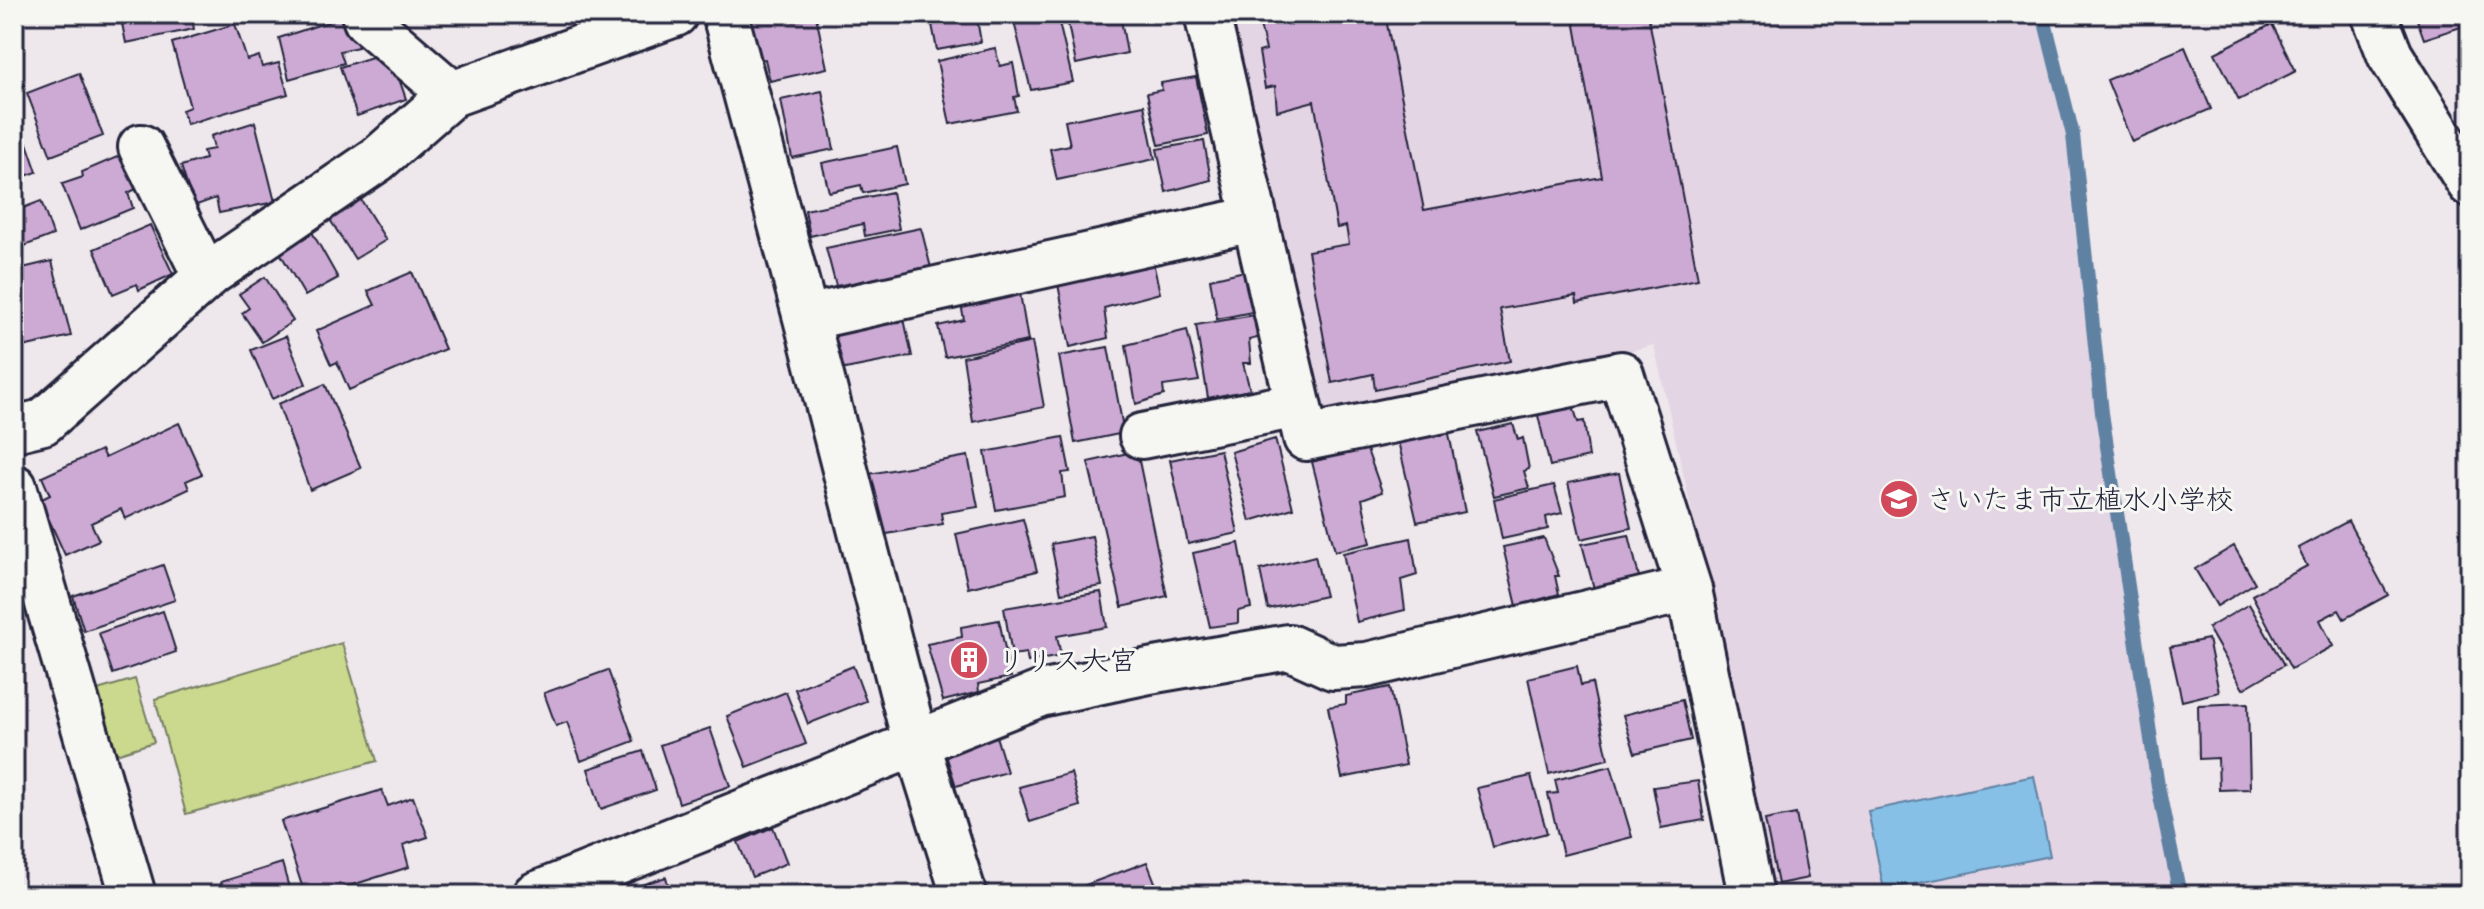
<svg xmlns="http://www.w3.org/2000/svg" width="2484" height="909" font-family="'Indie Flower','Klee One',sans-serif">
	<style>
		.built { fill: #e4d5e5 }
		.green { fill: #cad98d; stroke: #767e64; stroke-width: 2 }
		.water { fill: #87c0e6; stroke: #5f81a2; stroke-width: 2 }
		.lines { fill: none; stroke-linecap: round; stroke-linejoin: round }
		.stream { stroke: #5f81a2; stroke-width: 14 }
		.building { fill: #ccaad4; stroke: #22223b; stroke-width: 2 }
		.minor-casing { stroke: #22223b; stroke-width: 50 }
		.minor { stroke: #f6f6f2; stroke-width: 44 }
		.labels { text-anchor: middle; stroke-width: 6; stroke-linejoin: round; paint-order: stroke }
		.poi-label { font-size: 28px; fill: #22223b; stroke: #f6f6f2; text-anchor: start }
	</style>
	<rect width="100%" height="100%" fill="#eee7ec"/>
	<filter id="ink" filterUnits="userSpaceOnUse"><feTurbulence type="fractalNoise" baseFrequency=".0125" numOctaves="2"/><feDisplacementMap in="SourceGraphic" scale="16" xChannelSelector="R" yChannelSelector="G"/><feConvolveMatrix kernelMatrix="1 2 1 2 8 2 1 2 1" color-interpolation-filters="sRGB"/></filter>
	<g filter="url(#ink)">
		<path class="built" d="M 1218,14 L 2037,14 L 2068,139 L 2069,175 L 2098,430 L 2151,768 L 2175,895 L 1773,895 L 1719,631 L 1654,345 L 1315,427 Z"/>
		<path class="green" d="M 342,643 L 377,761 L 186,814 L 155,699 Z
			M 135,679 L 154,742 L 113,755 L 94,691 Z"/>
		<path class="water" d="M 2034,776 L 2050,856 L 1884,890 L 1868,811 Z"/>
		<g class="lines">
			<path class="stream" d="M 2043,14 L 2073,135 L 2102,413 L 2158,786 L 2180,895"/>
		</g>
		<path class="building" d="M 120,14 L 191,14 L 194,29 L 126,43 Z
			M 770,14 L 793,14 L 794,21 L 816,16 L 827,68 L 770,81 L 765,59 L 758,60 L 749,19 Z
			M 930,14 L 976,14 L 981,42 L 937,50 Z
			M 1012,14 L 1057,14 L 1073,82 L 1031,90 Z
			M 1066,14 L 1120,14 L 1127,53 L 1076,64 Z
			M 1300,14 L 1385,14 L 1424,210 L 1602,177 L 1573,14 L 1648,14 L 1698,279 L 1577,303 L 1576,296 L 1500,309 L 1510,361 L 1375,390 L 1373,374 L 1332,383 L 1308,251 L 1349,244 L 1346,226 L 1337,228 L 1314,101 L 1277,111 L 1275,86 L 1265,88 L 1259,52 L 1266,50 L 1260,25 L 1300,17 Z
			M 2415,14 L 2470,14 L 2470,24 L 2424,39 Z
			M 349,15 L 358,47 L 340,51 L 344,63 L 289,79 L 279,38 Z
			M 235,24 L 247,60 L 259,56 L 262,67 L 279,63 L 288,94 L 187,124 L 182,110 L 190,107 L 172,43 Z
			M 2272,24 L 2296,71 L 2239,100 L 2215,53 Z
			M 14,29 L 23,52 L 14,56 Z
			M 2185,47 L 2211,109 L 2132,142 L 2107,80 Z
			M 995,48 L 1000,66 L 1013,63 L 1019,96 L 1014,97 L 1017,111 L 950,124 L 937,61 Z
			M 385,53 L 391,74 L 397,73 L 406,99 L 357,116 L 340,67 Z
			M 79,73 L 103,136 L 51,156 L 27,93 Z
			M 1196,77 L 1208,135 L 1159,145 L 1147,93 L 1162,90 L 1161,83 Z
			M 822,91 L 834,149 L 792,158 L 781,100 Z
			M 1144,105 L 1155,159 L 1057,180 L 1050,149 L 1070,145 L 1065,121 Z
			M 14,106 L 37,172 L 14,180 Z
			M 255,122 L 275,202 L 219,213 L 216,198 L 194,206 L 181,166 L 205,159 L 203,151 L 214,149 L 211,136 Z
			M 1204,141 L 1211,180 L 1166,192 L 1157,149 Z
			M 897,147 L 905,184 L 863,193 L 861,185 L 829,192 L 822,163 Z
			M 124,154 L 138,188 L 128,193 L 133,208 L 80,230 L 62,184 L 83,177 L 82,172 Z
			M 892,192 L 899,229 L 865,236 L 863,224 L 810,236 L 805,210 Z
			M 17,194 L 23,208 L 41,201 L 53,235 L 14,250 L 14,196 Z
			M 358,195 L 386,240 L 355,259 L 327,215 Z
			M 150,225 L 173,274 L 139,290 L 137,284 L 113,294 L 94,249 Z
			M 921,228 L 931,268 L 836,286 L 826,248 Z
			M 312,232 L 338,278 L 305,296 L 279,251 Z
			M 52,261 L 71,336 L 14,349 L 14,270 Z
			M 1153,262 L 1160,293 L 1104,308 L 1108,338 L 1070,347 L 1058,284 Z
			M 1249,270 L 1257,311 L 1217,319 L 1210,279 Z
			M 412,272 L 445,349 L 349,390 L 337,362 L 331,365 L 316,331 L 375,305 L 368,291 Z
			M 265,277 L 293,321 L 262,342 L 242,313 L 249,308 L 239,294 Z
			M 1019,287 L 1028,341 L 945,357 L 938,326 L 964,320 L 960,299 Z
			M 903,314 L 912,356 L 840,370 L 832,328 Z
			M 1254,315 L 1257,338 L 1249,340 L 1251,363 L 1243,363 L 1250,390 L 1208,398 L 1196,325 Z
			M 1187,330 L 1199,381 L 1163,386 L 1164,395 L 1136,404 L 1126,345 Z
			M 286,336 L 306,384 L 272,399 L 251,350 Z
			M 1032,342 L 1044,407 L 973,422 L 963,357 Z
			M 1108,347 L 1124,433 L 1075,443 L 1059,356 Z
			M 325,384 L 361,468 L 310,490 L 278,404 Z
			M 1571,399 L 1578,422 L 1584,421 L 1589,457 L 1550,466 L 1536,407 Z
			M 179,423 L 202,474 L 186,481 L 189,489 L 125,519 L 121,509 L 91,523 L 99,540 L 65,555 L 40,500 L 50,495 L 42,477 L 101,450 L 105,458 Z
			M 1513,424 L 1518,440 L 1523,438 L 1529,469 L 1524,471 L 1529,488 L 1494,496 L 1477,432 Z
			M 1448,429 L 1465,512 L 1417,522 L 1398,441 Z
			M 1063,437 L 1070,472 L 1062,473 L 1065,497 L 996,510 L 985,452 Z
			M 1275,439 L 1293,508 L 1250,521 L 1231,452 Z
			M 1366,447 L 1382,492 L 1362,499 L 1371,543 L 1335,551 L 1312,462 Z
			M 1220,450 L 1238,533 L 1188,544 L 1170,460 Z
			M 1137,451 L 1167,596 L 1122,607 L 1088,462 Z
			M 968,456 L 978,507 L 941,513 L 943,524 L 881,535 L 869,474 Z
			M 1619,473 L 1631,528 L 1581,539 L 1568,483 Z
			M 1554,485 L 1562,513 L 1546,517 L 1548,529 L 1502,539 L 1494,499 Z
			M 1023,519 L 1037,571 L 968,588 L 956,534 Z
			M 2348,521 L 2388,595 L 2344,619 L 2339,610 L 2320,620 L 2333,646 L 2291,669 L 2252,595 L 2307,566 L 2298,548 Z
			M 1629,535 L 1641,585 L 1596,596 L 1582,544 Z
			M 1092,536 L 1102,586 L 1061,593 L 1051,544 Z
			M 1411,538 L 1417,575 L 1401,580 L 1405,610 L 1357,622 L 1343,553 Z
			M 1544,538 L 1559,576 L 1555,576 L 1559,594 L 1517,606 L 1503,547 Z
			M 1239,543 L 1251,608 L 1238,611 L 1238,623 L 1210,627 L 1193,553 Z
			M 2234,546 L 2255,583 L 2217,606 L 2195,569 Z
			M 1315,556 L 1325,596 L 1268,609 L 1260,570 Z
			M 163,565 L 175,600 L 84,631 L 73,596 Z
			M 1101,592 L 1107,627 L 1057,636 L 1061,656 L 1028,662 L 1026,653 L 1012,655 L 1004,608 Z
			M 2249,604 L 2284,665 L 2243,689 L 2208,628 Z
			M 163,611 L 176,652 L 113,674 L 99,633 Z
			M 999,620 L 1011,677 L 978,684 L 979,692 L 943,701 L 927,644 L 962,637 L 961,627 Z
			M 2208,639 L 2219,692 L 2182,701 L 2170,647 Z
			M 853,666 L 866,701 L 808,724 L 795,689 Z
			M 1577,666 L 1581,685 L 1592,683 L 1608,759 L 1549,774 L 1528,678 Z
			M 608,670 L 634,741 L 581,761 L 567,722 L 556,726 L 544,693 Z
			M 1390,687 L 1406,765 L 1342,778 L 1328,707 L 1346,704 L 1346,696 Z
			M 786,692 L 806,744 L 747,767 L 727,716 Z
			M 1682,700 L 1691,740 L 1635,753 L 1623,715 Z
			M 2248,703 L 2250,789 L 2219,790 L 2218,758 L 2199,759 L 2198,705 Z
			M 710,728 L 730,786 L 679,803 L 660,745 Z
			M 996,736 L 1007,772 L 956,786 L 945,752 Z
			M 643,751 L 656,790 L 601,809 L 588,769 Z
			M 1611,766 L 1632,837 L 1563,855 L 1548,794 L 1558,793 L 1555,780 Z
			M 1071,773 L 1080,806 L 1030,822 L 1019,787 Z
			M 1531,776 L 1547,833 L 1493,847 L 1477,788 Z
			M 1698,781 L 1704,820 L 1661,828 L 1653,787 Z
			M 382,790 L 388,806 L 413,797 L 428,837 L 403,845 L 409,867 L 321,895 L 305,895 L 281,821 Z
			M 1796,814 L 1808,878 L 1778,884 L 1765,820 Z
			M 773,827 L 787,863 L 752,877 L 738,842 Z
			M 1147,862 L 1160,895 L 1059,895 Z
			M 282,863 L 291,895 L 224,895 L 221,882 Z
			M 666,877 L 671,895 L 620,895 L 619,892 Z
			M 811,885 L 814,895 L 782,895 Z
			M 1432,885 L 1434,895 L 1379,895 Z
			M 215,886 L 217,895 L 184,895 Z"/>
		<g class="lines">
			<defs>
				<path id="minor" d="M 364,14 L 366,20 L 452,94
					M 725,14 L 806,318 L 911,726 L 964,895
					M 1207,14 L 1306,438 L 1621,374 L 1689,589 L 1751,895
					M 2374,14 L 2390,55 L 2470,184
					M 141,147 L 206,277
					M 806,318 L 1253,219
					M 14,429 L 43,422 L 212,272 L 378,159 L 452,94 L 675,14
					M 1142,436 L 1298,405
					M 14,487 L 133,895
					M 535,895 L 1040,694 L 1149,671 L 1289,647 L 1333,667 L 1367,665 L 1689,589"/>
			</defs>
			<use href="#minor" class="minor-casing"/>
			<use href="#minor" class="minor"/>
		</g>
	</g>
	<defs>
		<symbol id="school-disc" viewBox="-11 -11 22 22"><circle r="9.5" fill="#d1495b" stroke="#f6f6f2"/><path d="M0-5L7-2L0 1L-7-2ZM-4 1L0 2.5L4 1V4Q0 6-4 4Z" fill="#fff"/></symbol>
		<symbol id="building-disc" viewBox="-11 -11 22 22"><circle r="9.5" fill="#d1495b" stroke="#f6f6f2"/><path d="M-4-6H4V6H1V3H-1V6H-4ZM-2.5-4.3h1.7v1.8h-1.7ZM.8-4.3h1.7v1.8H.8ZM-2.5-1h1.7V.8h-1.7ZM.8-1h1.7V.8H.8Z" fill="#fff"/></symbol>
	</defs>
	<g fill-rule="evenodd">
		<use href="#school-disc" x="1877" y="477" width="44" height="44"/>
		<use href="#building-disc" x="947" y="638" width="44" height="44"/>
	</g>
	<g class="labels">
		<g class="poi-label">
			<text x="1927" y="509">さいたま市立植水小学校</text>
			<text x="997" y="670">リリス大宮</text>
		</g>
	</g>
	<rect width="2484" height="909" fill="none" stroke="#f6f6f2" stroke-width="48"/>
	<rect x="24" y="24" width="2436" height="861" fill="none" stroke="#22223b" stroke-width="3" filter="url(#ink)"/>
</svg>
